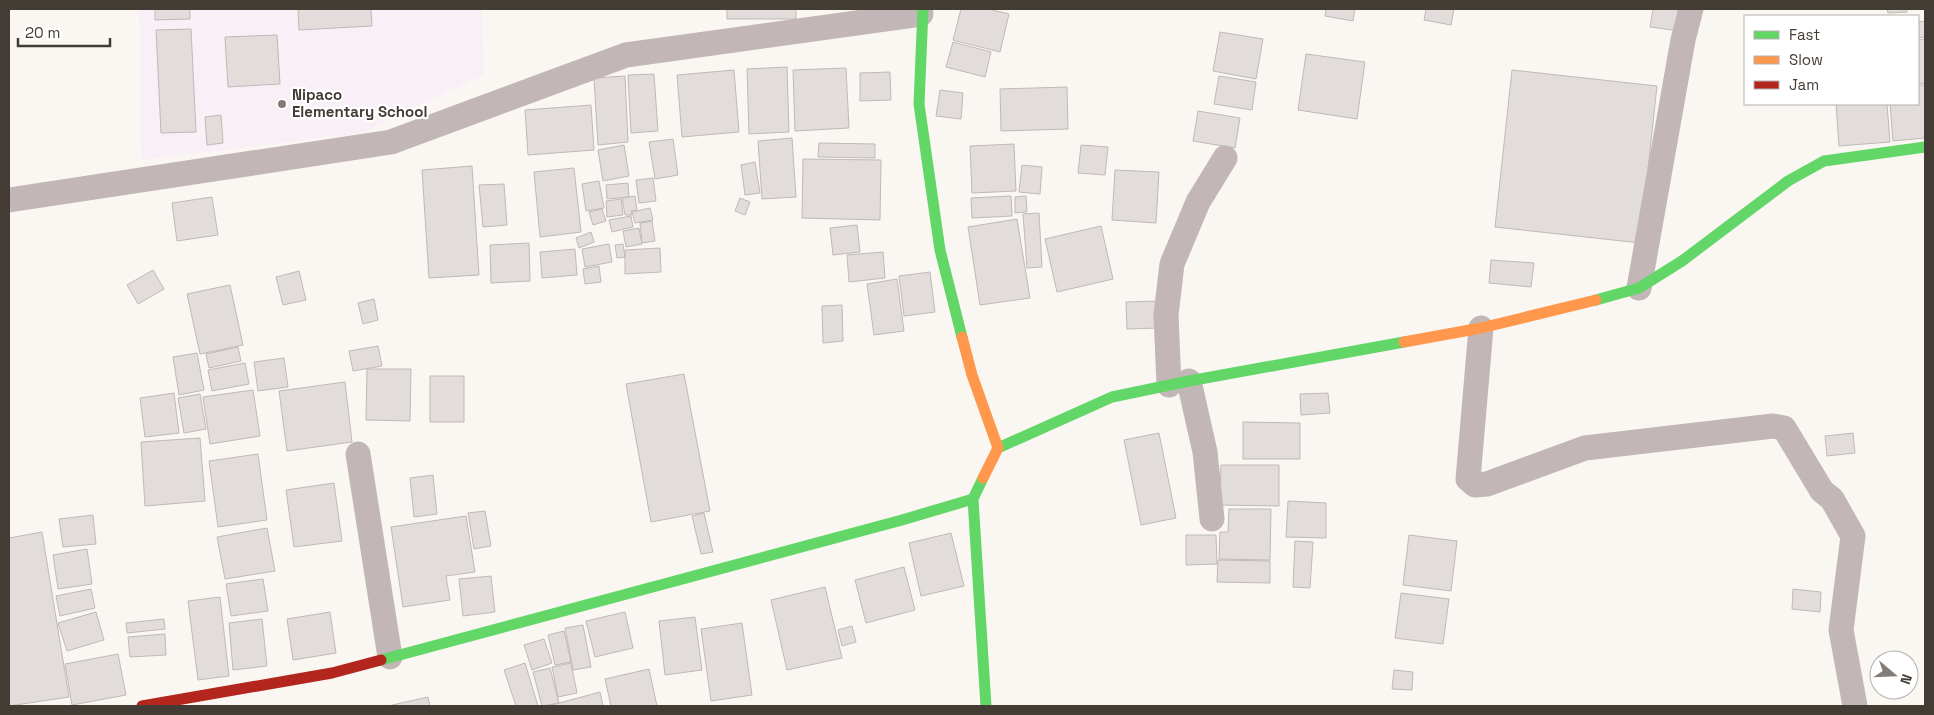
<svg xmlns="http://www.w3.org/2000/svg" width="1934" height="715" font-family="'Space Grotesk',sans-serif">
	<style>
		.education { fill: #f9eff7 }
		.building { fill: #e2dcda; stroke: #bfb9b7 }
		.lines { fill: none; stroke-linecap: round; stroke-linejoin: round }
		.street { stroke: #c3b6b6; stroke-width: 25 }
		.fast { stroke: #63d668; stroke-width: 11 }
		.slow { stroke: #ff974d; stroke-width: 11 }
		.jam { stroke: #b3261e; stroke-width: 11 }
		.poi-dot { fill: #827d78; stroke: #fff; stroke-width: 2 }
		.labels { text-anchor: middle; stroke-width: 4.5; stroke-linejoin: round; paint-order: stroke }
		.poi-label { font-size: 15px; font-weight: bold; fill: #423c35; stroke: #fff; text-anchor: start }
	</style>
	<rect width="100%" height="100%" fill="#faf7f3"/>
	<path class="education" d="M 139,9 L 482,9 L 484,74 L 362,133 L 141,160 Z"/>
	<path class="building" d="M 155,9 L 190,9 L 190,19 L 155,20 Z
		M 298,9 L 371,9 L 372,26 L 299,30 Z
		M 727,9 L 796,9 L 796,19 L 727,19 Z
		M 961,9 L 988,9 L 1009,14 L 1000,52 L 953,40 Z
		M 1326,9 L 1355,9 L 1353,21 L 1325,16 Z
		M 1426,9 L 1454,9 L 1451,25 L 1424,20 Z
		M 1653,9 L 1682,9 L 1679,31 L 1650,27 Z
		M 1887,9 L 1907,9 L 1907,12 L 1888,13 Z
		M 1925,21 L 1925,37 L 1918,38 L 1918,22 Z
		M 191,29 L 196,132 L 161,133 L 156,30 Z
		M 1220,32 L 1263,39 L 1256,79 L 1213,71 Z
		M 277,35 L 280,84 L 228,87 L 225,37 Z
		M 1925,39 L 1925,83 L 1918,84 L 1918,40 Z
		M 953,42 L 991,52 L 985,77 L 946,67 Z
		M 1306,54 L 1365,62 L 1357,119 L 1298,110 Z
		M 787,67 L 789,132 L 749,134 L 747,69 Z
		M 846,68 L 849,128 L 795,131 L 793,70 Z
		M 734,70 L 739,132 L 682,137 L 677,75 Z
		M 1512,70 L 1657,86 L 1640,243 L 1495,227 Z
		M 890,72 L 891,100 L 860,101 L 860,73 Z
		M 654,74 L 658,131 L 631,133 L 628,75 Z
		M 625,76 L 628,142 L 598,145 L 594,78 Z
		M 1219,76 L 1256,82 L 1252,110 L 1214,104 Z
		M 1918,85 L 1925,85 L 1925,138 L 1893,141 L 1890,104 L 1918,104 Z
		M 1067,87 L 1068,129 L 1001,131 L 1000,89 Z
		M 940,90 L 963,93 L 961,119 L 936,116 Z
		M 1836,104 L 1887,104 L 1890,142 L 1839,146 Z
		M 591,105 L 594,150 L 528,155 L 525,110 Z
		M 1198,111 L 1240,118 L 1235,148 L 1193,141 Z
		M 221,115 L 223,143 L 207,145 L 205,117 Z
		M 792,138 L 796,197 L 762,199 L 758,141 Z
		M 673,139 L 678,175 L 655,179 L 649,142 Z
		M 819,143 L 875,144 L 875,158 L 818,157 Z
		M 1014,144 L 1016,191 L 972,193 L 970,146 Z
		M 624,145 L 629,176 L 603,181 L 598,150 Z
		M 1081,145 L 1108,147 L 1105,175 L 1078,173 Z
		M 803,159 L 881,160 L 880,220 L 802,218 Z
		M 755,162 L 760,193 L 745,195 L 741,165 Z
		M 1022,165 L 1042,167 L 1040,194 L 1019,192 Z
		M 472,166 L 479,275 L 429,278 L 422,170 Z
		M 574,168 L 581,232 L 540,237 L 534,172 Z
		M 1115,170 L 1159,172 L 1156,223 L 1112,220 Z
		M 653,178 L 656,201 L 639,203 L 636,180 Z
		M 599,181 L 604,208 L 586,211 L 582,184 Z
		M 628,183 L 629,197 L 607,199 L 606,185 Z
		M 504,184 L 507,225 L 483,227 L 479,185 Z
		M 635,196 L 637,210 L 631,211 L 632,215 L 625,215 L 622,198 Z
		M 1011,196 L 1012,216 L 972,218 L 971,198 Z
		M 1026,196 L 1027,212 L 1015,213 L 1015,197 Z
		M 212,197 L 218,235 L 177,241 L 172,203 Z
		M 740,198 L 750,202 L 745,215 L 735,211 Z
		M 621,199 L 623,215 L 607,217 L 606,201 Z
		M 650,208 L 653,220 L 635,223 L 632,212 Z
		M 602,209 L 606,221 L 593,225 L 589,212 Z
		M 1039,213 L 1042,267 L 1027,268 L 1023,214 Z
		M 631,216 L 633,227 L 612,232 L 609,220 Z
		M 1017,219 L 1030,298 L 980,305 L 968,227 Z
		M 652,221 L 655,241 L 642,243 L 640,223 Z
		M 857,225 L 860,252 L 833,255 L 830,228 Z
		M 1101,226 L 1113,279 L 1057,292 L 1045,239 Z
		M 639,228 L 642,244 L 626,247 L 623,231 Z
		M 591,232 L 594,242 L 579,248 L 576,238 Z
		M 529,243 L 530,281 L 491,283 L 490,245 Z
		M 609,244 L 612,262 L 585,267 L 582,249 Z
		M 623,244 L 625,257 L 617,258 L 615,245 Z
		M 660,248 L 661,272 L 625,274 L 625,250 Z
		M 575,249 L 577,275 L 542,278 L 540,252 Z
		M 883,252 L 885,278 L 849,282 L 847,255 Z
		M 1491,260 L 1534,263 L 1531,287 L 1489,283 Z
		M 599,266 L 601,282 L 585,284 L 583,269 Z
		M 153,270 L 164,289 L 138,304 L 127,285 Z
		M 299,271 L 306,300 L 283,305 L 276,277 Z
		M 930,272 L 935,312 L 904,316 L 899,276 Z
		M 897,279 L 904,331 L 874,335 L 867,284 Z
		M 230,285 L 243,345 L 200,354 L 187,294 Z
		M 374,299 L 378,320 L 363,324 L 358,303 Z
		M 1157,301 L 1158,328 L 1127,329 L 1126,302 Z
		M 842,305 L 843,341 L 823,343 L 822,306 Z
		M 378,346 L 382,366 L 353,371 L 349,351 Z
		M 238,347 L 241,361 L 209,368 L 206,354 Z
		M 197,353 L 204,390 L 179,395 L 173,357 Z
		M 284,358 L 288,387 L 258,391 L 254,362 Z
		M 245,363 L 249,384 L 212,391 L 208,370 Z
		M 367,369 L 411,369 L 410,421 L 366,420 Z
		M 684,374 L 710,511 L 651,522 L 626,384 Z
		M 430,376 L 464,376 L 464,422 L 430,422 Z
		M 345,382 L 352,442 L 287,451 L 279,391 Z
		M 253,390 L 260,436 L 210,444 L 203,397 Z
		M 174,393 L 179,433 L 145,437 L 140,398 Z
		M 1328,393 L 1330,413 L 1301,415 L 1300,394 Z
		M 200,394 L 206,429 L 184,433 L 178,398 Z
		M 1243,422 L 1300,423 L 1300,459 L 1243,459 Z
		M 1159,433 L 1176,518 L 1141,525 L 1124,440 Z
		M 1853,433 L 1855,453 L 1827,456 L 1825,436 Z
		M 200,438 L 205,501 L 145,506 L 141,442 Z
		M 258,454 L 267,520 L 218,527 L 209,461 Z
		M 1221,465 L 1279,465 L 1279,506 L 1220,505 Z
		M 433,475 L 437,514 L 414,517 L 410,478 Z
		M 334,483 L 342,541 L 294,547 L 286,490 Z
		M 1288,501 L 1326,503 L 1326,538 L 1286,537 Z
		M 1229,509 L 1271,509 L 1270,560 L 1219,559 L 1220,532 L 1228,532 Z
		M 485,511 L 491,546 L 474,549 L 468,513 Z
		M 704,513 L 713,552 L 701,554 L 692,516 Z
		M 93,515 L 96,544 L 63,547 L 59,519 Z
		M 466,516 L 475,572 L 446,576 L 450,600 L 403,607 L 391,527 Z
		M 267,528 L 275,571 L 225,579 L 217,537 Z
		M 42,532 L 69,697 L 9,706 L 9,538 Z
		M 951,533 L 964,586 L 921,596 L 909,543 Z
		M 1186,535 L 1216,535 L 1217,564 L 1186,565 Z
		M 1409,535 L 1457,541 L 1451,591 L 1403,585 Z
		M 1295,541 L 1313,542 L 1310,588 L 1293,587 Z
		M 87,549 L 92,584 L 58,589 L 53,555 Z
		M 1218,560 L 1270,561 L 1270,583 L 1217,582 Z
		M 904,567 L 915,610 L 866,623 L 855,580 Z
		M 491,576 L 495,612 L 463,616 L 459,579 Z
		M 263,579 L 268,611 L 231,616 L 226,584 Z
		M 825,587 L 842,658 L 787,670 L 771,600 Z
		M 91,589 L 95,608 L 60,616 L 56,596 Z
		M 1793,589 L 1821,592 L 1820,612 L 1792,609 Z
		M 1401,593 L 1449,599 L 1443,644 L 1395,638 Z
		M 220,597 L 229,676 L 198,680 L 188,601 Z
		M 96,612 L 104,640 L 67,651 L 58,623 Z
		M 330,612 L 336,653 L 293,660 L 287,619 Z
		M 625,612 L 633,648 L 595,657 L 586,621 Z
		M 695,617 L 702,670 L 665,675 L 659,621 Z
		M 164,619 L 165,629 L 127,633 L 126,623 Z
		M 262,619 L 267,666 L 233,670 L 229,623 Z
		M 742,623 L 752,695 L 711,701 L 701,629 Z
		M 583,625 L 591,667 L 573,670 L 565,628 Z
		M 852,626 L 856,642 L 842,646 L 838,630 Z
		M 564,631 L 571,662 L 555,665 L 548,635 Z
		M 165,634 L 166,655 L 130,657 L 128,637 Z
		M 544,639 L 552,663 L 532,670 L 524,645 Z
		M 118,654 L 126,695 L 72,705 L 65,664 Z
		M 525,663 L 538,706 L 516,706 L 504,670 Z
		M 571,663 L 577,693 L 558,697 L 552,667 Z
		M 550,668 L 559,703 L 542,706 L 533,672 Z
		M 649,669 L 657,706 L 611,706 L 605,679 Z
		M 1394,670 L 1413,672 L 1412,690 L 1392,689 Z
		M 600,692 L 603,706 L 548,706 Z
		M 428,697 L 430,706 L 388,706 Z"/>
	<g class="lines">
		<path class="street" d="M 9,200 L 391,142 L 626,55 L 921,14
			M 1639,288 L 1683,40 L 1691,9
			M 1481,328 L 1468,479 L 1475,485 L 1487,484 L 1585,448 L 1773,426 L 1784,428 L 1822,491 L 1832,499 L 1853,536 L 1841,630 L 1855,706
			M 1189,381 L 1205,452 L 1212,519
			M 1169,385 L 1166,315 L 1172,264 L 1198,202 L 1225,158
			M 358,454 L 390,657"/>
		<path class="fast" d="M 923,9 L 919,104 L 940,250 L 962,337
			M 1596,300 L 1639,288 L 1682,261 L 1788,181 L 1824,161 L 1925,147
			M 998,448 L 1112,397 L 1189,381 L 1404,342
			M 973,499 L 986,706
			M 381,660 L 902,520 L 973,499 L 983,478"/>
		<path class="slow" d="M 962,337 L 972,375 L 998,448 L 983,478
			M 1404,342 L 1481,328 L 1596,300"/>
		<path class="jam" d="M 142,706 L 332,673 L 381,660"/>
	</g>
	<circle class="poi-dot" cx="282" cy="104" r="5"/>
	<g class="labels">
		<g class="poi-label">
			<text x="292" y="100">Nipaco<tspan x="292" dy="17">Elementary School</tspan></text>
		</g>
	</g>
	<rect width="1934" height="715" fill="none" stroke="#423c35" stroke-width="20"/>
	<rect x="1744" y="15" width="175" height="90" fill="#ffffff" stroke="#b3b1ae"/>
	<rect x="1754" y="31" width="25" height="8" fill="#63d668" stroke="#b3b1ae"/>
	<text x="1789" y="40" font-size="15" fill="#423c35">Fast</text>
	<rect x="1754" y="56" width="25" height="8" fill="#ff974d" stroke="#b3b1ae"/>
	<text x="1789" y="65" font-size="15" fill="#423c35">Slow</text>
	<rect x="1754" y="81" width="25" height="8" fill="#b3261e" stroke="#b3b1ae"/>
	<text x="1789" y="90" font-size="15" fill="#423c35">Jam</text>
	<g transform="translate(1894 675) rotate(109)"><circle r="24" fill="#ffffff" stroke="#b3b1ae"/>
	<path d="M0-4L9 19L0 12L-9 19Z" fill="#827d78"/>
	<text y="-8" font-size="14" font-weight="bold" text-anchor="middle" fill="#423c35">N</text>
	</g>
	<path d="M18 38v8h92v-8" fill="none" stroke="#423c35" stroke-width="2.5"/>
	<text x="25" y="38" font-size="15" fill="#423c35" stroke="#ffffff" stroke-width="4" paint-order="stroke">20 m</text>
</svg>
